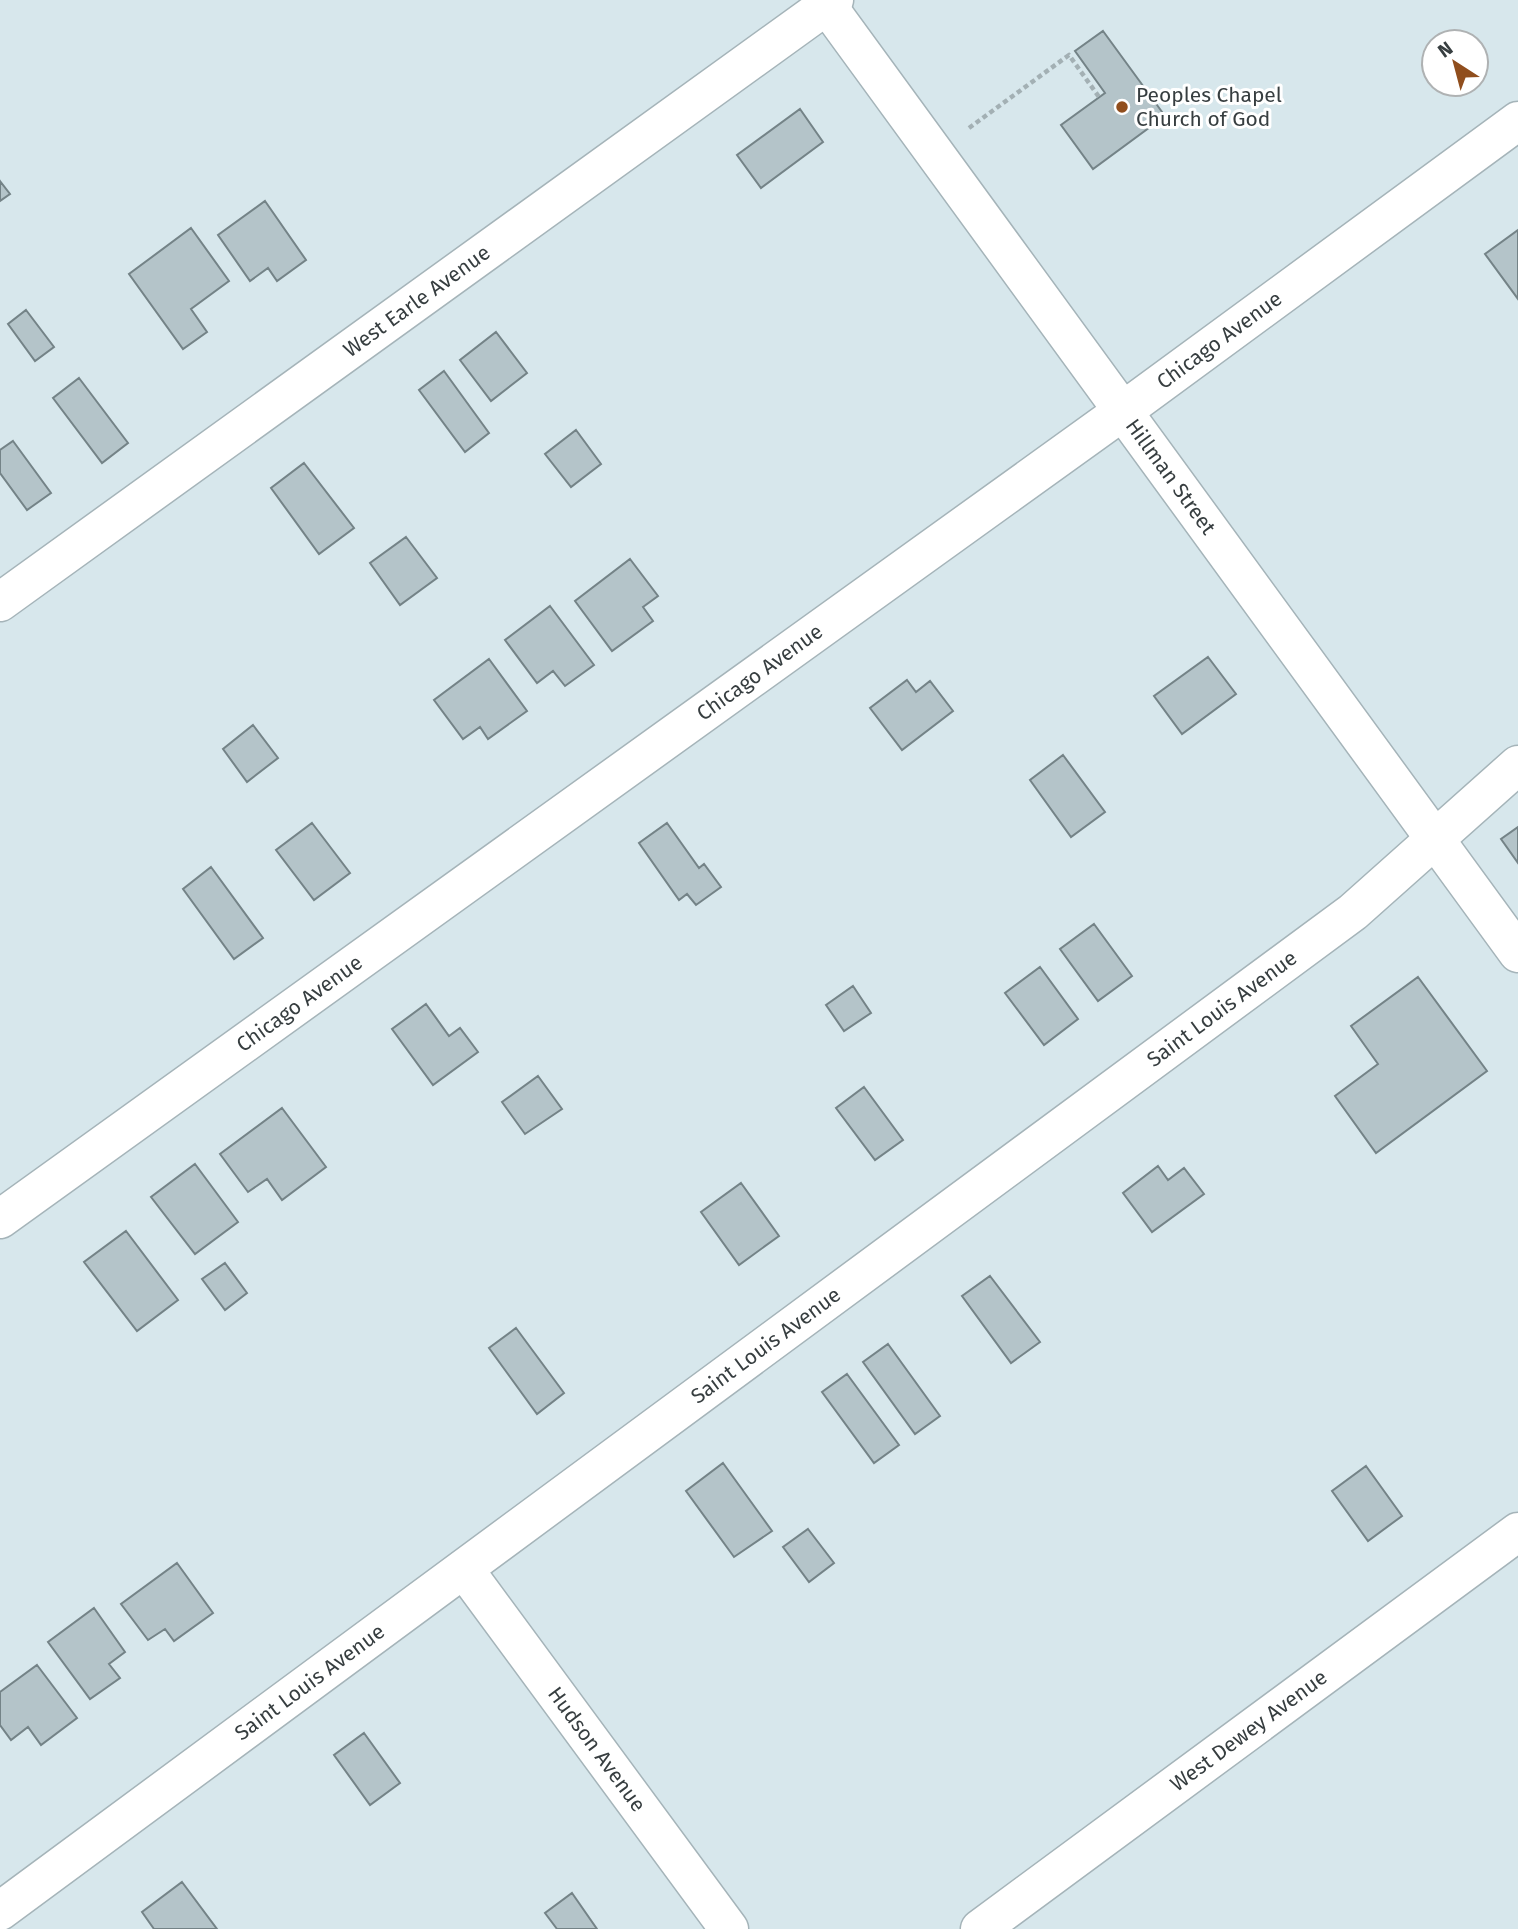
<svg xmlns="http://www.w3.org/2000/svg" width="1518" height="1929" font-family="'Fira Sans',sans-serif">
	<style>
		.building { fill: #b4c4c9; stroke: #748387; stroke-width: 2 }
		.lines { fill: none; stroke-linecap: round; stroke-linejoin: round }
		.minor-casing { stroke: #a5b4b9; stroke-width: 41 }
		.path { stroke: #a3b0b4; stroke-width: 4.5; stroke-dasharray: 5 3.5; stroke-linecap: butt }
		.minor { stroke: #fff; stroke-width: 38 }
		.poi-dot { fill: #904e1d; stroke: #fff; stroke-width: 2.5 }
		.labels { text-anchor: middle; stroke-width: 6; stroke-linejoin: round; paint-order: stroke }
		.poi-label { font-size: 21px; fill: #373e40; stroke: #fff; text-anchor: start }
		.street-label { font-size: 21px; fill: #373e40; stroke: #fff }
	</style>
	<rect width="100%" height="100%" fill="#d7e7ec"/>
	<path class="building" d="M 1103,31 L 1165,116 L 1093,169 L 1061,125 L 1105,93 L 1075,51 Z
		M 800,109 L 823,142 L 761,188 L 737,155 Z
		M 0,181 L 10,194 L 0,201 Z
		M 265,201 L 306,260 L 277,281 L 268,268 L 250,281 L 218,235 Z
		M 191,228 L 229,281 L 191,309 L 207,332 L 183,349 L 129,274 Z
		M 1518,230 L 1518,299 L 1485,254 Z
		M 26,310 L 54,347 L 35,361 L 8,324 Z
		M 496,332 L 527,373 L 491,401 L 460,360 Z
		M 444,371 L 489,433 L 465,452 L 419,390 Z
		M 79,378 L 128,443 L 102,463 L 53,398 Z
		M 576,430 L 601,464 L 571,487 L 545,454 Z
		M 13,441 L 51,493 L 27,510 L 0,473 L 0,450 Z
		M 304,463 L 354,528 L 319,554 L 271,488 Z
		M 406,537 L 437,578 L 400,605 L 370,563 Z
		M 630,559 L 658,596 L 643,607 L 653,621 L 612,651 L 575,601 Z
		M 550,606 L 594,665 L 565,686 L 553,671 L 537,683 L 505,640 Z
		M 1208,657 L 1236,694 L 1182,734 L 1154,696 Z
		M 489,659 L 527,711 L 488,739 L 480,727 L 463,739 L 434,700 Z
		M 907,680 L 916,692 L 930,681 L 953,711 L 902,750 L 870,708 Z
		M 253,725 L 278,758 L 247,782 L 223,749 Z
		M 1063,755 L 1105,812 L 1071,837 L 1030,780 Z
		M 312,823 L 350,873 L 314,900 L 276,850 Z
		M 667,823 L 699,868 L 704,864 L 721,887 L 696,905 L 687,894 L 679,900 L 639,843 Z
		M 1518,827 L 1518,863 L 1501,839 Z
		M 211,867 L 263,938 L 234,959 L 183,889 Z
		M 1094,924 L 1132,976 L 1098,1001 L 1060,949 Z
		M 1040,967 L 1078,1019 L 1044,1045 L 1005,993 Z
		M 1418,977 L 1487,1071 L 1376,1153 L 1335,1096 L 1378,1064 L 1351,1026 Z
		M 853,986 L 871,1013 L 844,1031 L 826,1005 Z
		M 426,1004 L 449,1036 L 460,1028 L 478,1052 L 433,1085 L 392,1029 Z
		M 538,1076 L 562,1109 L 525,1134 L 502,1102 Z
		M 864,1087 L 903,1140 L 875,1160 L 836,1108 Z
		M 282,1108 L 326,1167 L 282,1200 L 267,1179 L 248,1192 L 220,1154 Z
		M 195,1164 L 238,1222 L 195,1254 L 151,1197 Z
		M 1158,1166 L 1168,1180 L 1184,1168 L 1204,1194 L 1152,1232 L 1123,1193 Z
		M 741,1183 L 779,1236 L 739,1265 L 701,1212 Z
		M 126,1231 L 178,1300 L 137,1331 L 84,1262 Z
		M 225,1263 L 247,1293 L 225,1310 L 202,1279 Z
		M 990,1276 L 1040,1342 L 1011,1363 L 962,1296 Z
		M 516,1328 L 564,1393 L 537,1414 L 489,1348 Z
		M 888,1344 L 940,1416 L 915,1434 L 863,1362 Z
		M 847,1374 L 899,1445 L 874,1463 L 822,1392 Z
		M 723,1463 L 772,1531 L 734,1557 L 686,1491 Z
		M 1366,1466 L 1402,1516 L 1368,1541 L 1332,1491 Z
		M 808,1529 L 834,1563 L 809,1582 L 783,1547 Z
		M 177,1563 L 213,1613 L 174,1641 L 165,1629 L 148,1640 L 121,1604 Z
		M 94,1608 L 125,1652 L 109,1664 L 120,1678 L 90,1699 L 48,1642 Z
		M 37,1665 L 77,1718 L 41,1745 L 28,1727 L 11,1740 L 0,1725 L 0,1692 Z
		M 364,1733 L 400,1783 L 370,1805 L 334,1755 Z
		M 182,1882 L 217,1929 L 154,1929 L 142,1912 Z
		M 572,1893 L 597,1929 L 557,1929 L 545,1913 Z"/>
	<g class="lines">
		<defs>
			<g id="minor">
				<path id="s1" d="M 823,0 L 1518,953"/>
				<path id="s2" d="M 0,602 L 834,0"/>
				<path id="s3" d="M 0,1219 L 1123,411 L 1518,121"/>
				<path id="s4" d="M 464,1569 L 729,1929"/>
				<path id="s5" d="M 0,1911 L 1353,912 L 1518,765"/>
				<path id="s6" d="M 980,1929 L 1518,1532"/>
			</g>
		</defs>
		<use href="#minor" class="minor-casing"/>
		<path class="path" d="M 969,128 L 1069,55 L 1099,97"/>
		<use href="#minor" class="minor"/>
	</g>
	<circle class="poi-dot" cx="1122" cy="107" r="7"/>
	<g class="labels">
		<g class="poi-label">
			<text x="1136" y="102">Peoples Chapel<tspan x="1136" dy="24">Church of God</tspan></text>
		</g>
		<g class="street-label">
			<text dy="7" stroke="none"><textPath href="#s2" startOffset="514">West Earle Avenue</textPath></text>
			<text dy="7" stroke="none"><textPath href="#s3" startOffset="1503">Chicago Avenue</textPath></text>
			<text dy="7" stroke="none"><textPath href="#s1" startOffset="590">Hillman Street</textPath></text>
			<text dy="7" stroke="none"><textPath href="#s3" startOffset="936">Chicago Avenue</textPath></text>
			<text dy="7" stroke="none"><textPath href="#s3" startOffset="369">Chicago Avenue</textPath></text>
			<text dy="7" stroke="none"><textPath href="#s5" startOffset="1519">Saint Louis Avenue</textPath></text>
			<text dy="7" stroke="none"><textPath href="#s5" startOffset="952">Saint Louis Avenue</textPath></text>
			<text dy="7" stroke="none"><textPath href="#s5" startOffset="385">Saint Louis Avenue</textPath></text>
			<text dy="7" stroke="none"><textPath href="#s6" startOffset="334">West Dewey Avenue</textPath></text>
			<text dy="7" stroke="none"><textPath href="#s4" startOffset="224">Hudson Avenue</textPath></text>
		</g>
	</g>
	<g transform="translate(1455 63) rotate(324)"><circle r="33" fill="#ffffff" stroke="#afb2b3" stroke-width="2"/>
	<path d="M0-5L12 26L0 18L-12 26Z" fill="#904e1d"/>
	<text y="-10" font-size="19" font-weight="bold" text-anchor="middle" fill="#373e40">N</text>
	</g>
</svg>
